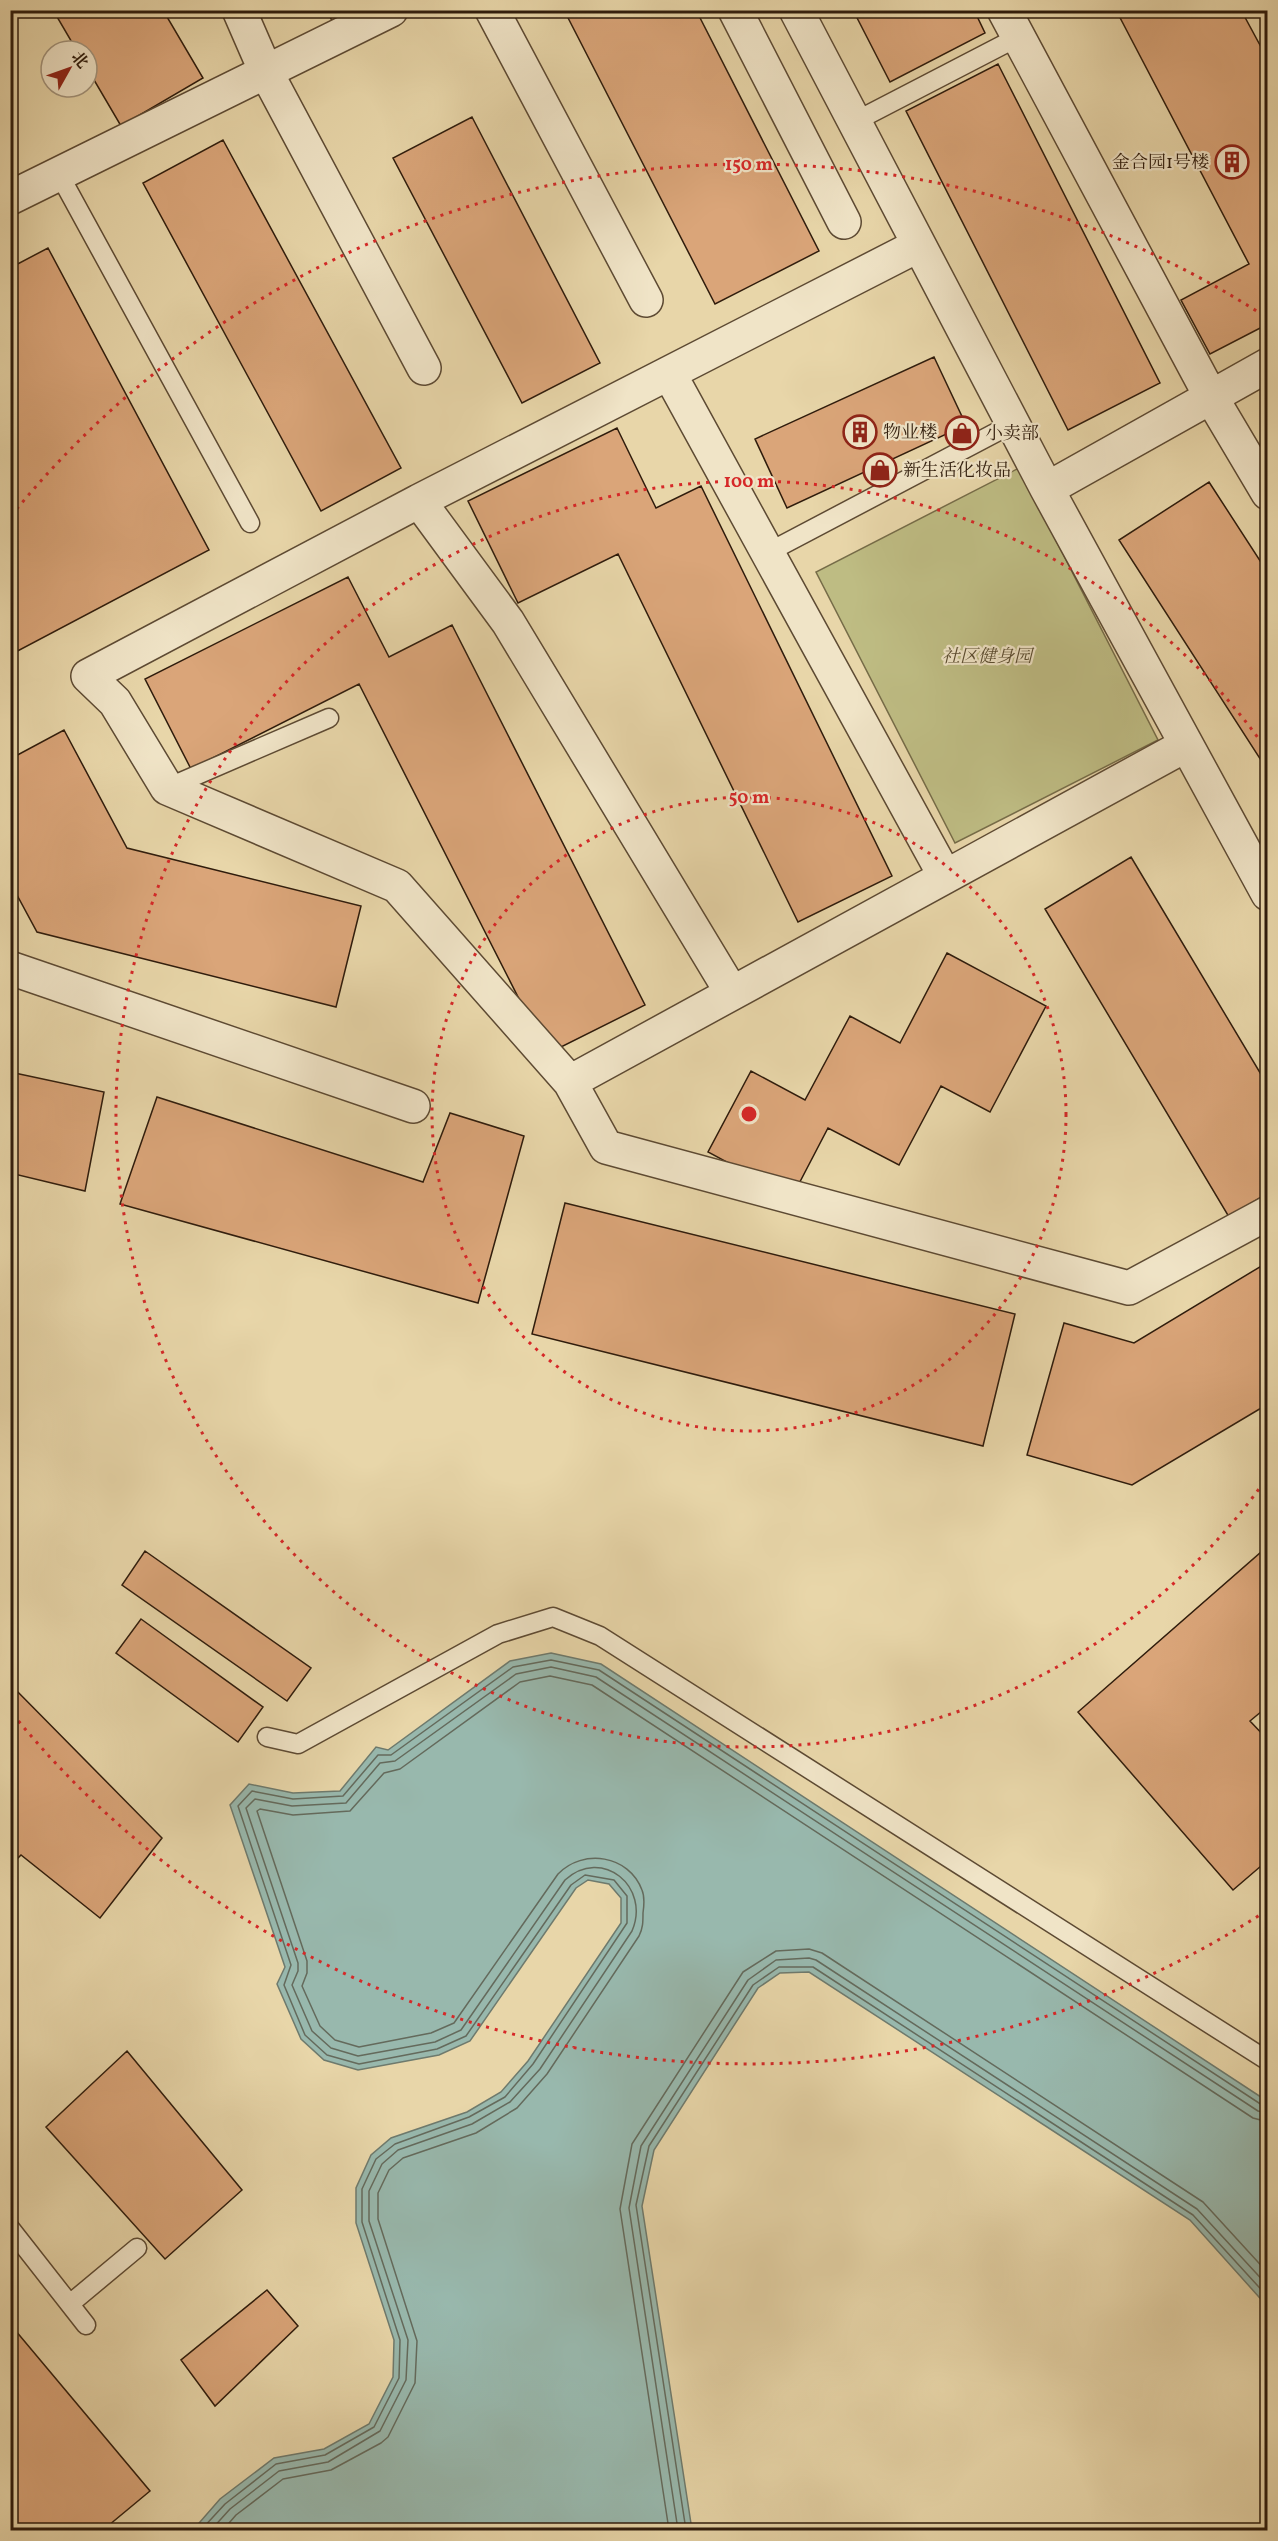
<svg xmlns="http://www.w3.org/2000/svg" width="1278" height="2541" font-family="Vollkorn,'Noto Serif SC',serif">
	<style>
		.green { fill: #bebc83; stroke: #766c48; stroke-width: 1.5 }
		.water { fill: #98b8ad; stroke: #6e7a6d; stroke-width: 1.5 }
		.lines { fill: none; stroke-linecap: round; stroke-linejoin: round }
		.shore { stroke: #646a5c; stroke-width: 1.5 }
		.building { fill: #daa579; stroke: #2f1c0c; stroke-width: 1.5 }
		.lane-casing { stroke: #5d4a33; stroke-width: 21 }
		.street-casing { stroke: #5d4a33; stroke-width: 36 }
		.lane { stroke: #f0e4c7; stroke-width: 18 }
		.street { stroke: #f0e4c7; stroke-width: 33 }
		.ring { fill: none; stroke: #d62828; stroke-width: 3; stroke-dasharray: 3 6 }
		.labels { text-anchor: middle; stroke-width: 4.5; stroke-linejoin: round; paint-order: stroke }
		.poi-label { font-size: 18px; fill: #2f1c0c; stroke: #f0e4c7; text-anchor: start }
		.park-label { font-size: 18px; font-style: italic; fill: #5a4c30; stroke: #f0e4c7 }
		.centre { fill: #d62828; stroke: #f0e4c7; stroke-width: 3 }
		.ring-label { font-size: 18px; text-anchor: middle; font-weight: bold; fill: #d62828; stroke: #f0e4c7; stroke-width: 4.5; stroke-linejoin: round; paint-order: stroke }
	</style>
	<rect width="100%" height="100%" fill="#e8d6a9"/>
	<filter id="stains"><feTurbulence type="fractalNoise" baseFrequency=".00333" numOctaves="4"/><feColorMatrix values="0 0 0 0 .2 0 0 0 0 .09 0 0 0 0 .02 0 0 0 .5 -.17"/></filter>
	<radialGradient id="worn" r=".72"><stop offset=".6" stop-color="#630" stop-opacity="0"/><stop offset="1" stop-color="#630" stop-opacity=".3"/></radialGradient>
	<path class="green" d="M 1019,468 L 1158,740 L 955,843 L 816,572 Z"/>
	<path class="water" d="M 551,1653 L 601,1664 L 1267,2101 L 1267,2306 L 1190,2220 L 809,1972 L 780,1973 L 758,1988 L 654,2150 L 642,2206 L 692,2530 L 193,2530 L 220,2499 L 274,2458 L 324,2449 L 369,2424 L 393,2377 L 394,2340 L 356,2223 L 356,2188 L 371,2155 L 391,2138 L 467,2112 L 501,2092 L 528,2061 L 621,1923 L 621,1898 L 609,1884 L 588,1880 L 576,1888 L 470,2041 L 439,2055 L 358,2070 L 324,2060 L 301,2039 L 277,1984 L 285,1967 L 230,1805 L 249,1784 L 293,1793 L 340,1791 L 376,1747 L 388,1750 L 510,1661 Z"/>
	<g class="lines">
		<path class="shore" d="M 201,2530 L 225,2504 L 276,2464 L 325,2455 L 374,2427 L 399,2378 L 400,2340 L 362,2222 L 362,2189 L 376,2159 L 395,2144 L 469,2117 L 505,2097 L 533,2064 L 627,1923 L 627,1896 L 614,1880 L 585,1875 L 571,1885 L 466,2036 L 437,2049 L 359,2064 L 327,2055 L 305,2035 L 284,1985 L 291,1965 L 238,1806 L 252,1791 L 293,1799 L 343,1796 L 378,1755 L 391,1755 L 513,1667 L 551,1660 L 599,1670 L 1262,2105 L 1268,2106
			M 211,2530 L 230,2509 L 279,2471 L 328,2462 L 380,2431 L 406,2380 L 408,2340 L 369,2221 L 369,2191 L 382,2164 L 398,2150 L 472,2124 L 510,2102 L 540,2069 L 632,1931 C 651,1887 602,1846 565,1880 L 461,2030 L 435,2042 L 358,2056 L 331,2048 L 312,2031 L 292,1985 L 298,1971 L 298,1963 L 246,1808 L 255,1799 L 292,1806 L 346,1803 L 380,1763 L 395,1761 L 516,1674 L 551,1667 L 596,1677 L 1258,2111 L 1268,2113
			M 223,2530 L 236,2515 L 283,2479 L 331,2470 L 381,2443 L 388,2437 L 415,2383 L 417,2341 L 378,2219 L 378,2193 L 389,2170 L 403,2158 L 476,2133 L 517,2108 L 547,2074 L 639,1936 C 643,1928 643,1922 643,1913 C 644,1906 645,1897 642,1890 C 629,1855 583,1848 558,1874 L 454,2023 L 431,2033 L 359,2047 L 335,2040 L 320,2026 L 302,1986 L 307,1973 L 307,1961 L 257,1811 L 260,1809 L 293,1815 L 350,1811 L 384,1773 L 400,1769 L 520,1682 L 550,1676 L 592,1685 L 1253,2118 L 1268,2122
			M 669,2530 L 620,2209 L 632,2144 L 743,1972 L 776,1951 L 809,1949 L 822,1953 L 1203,2202 L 1268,2273
			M 678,2530 L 629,2208 L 641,2146 L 748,1980 L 776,1960 L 809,1958 L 816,1960 L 1197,2209 L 1268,2286
			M 686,2530 L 636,2205 L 649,2146 L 753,1985 L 779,1967 L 813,1967 L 1193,2215 L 1268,2297"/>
	</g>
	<path class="building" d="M 53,10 L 163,10 L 203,78 L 121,126 L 87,68 L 87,51 L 77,51 Z
		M 326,10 L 360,10 L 334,24 Z
		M 564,10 L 696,10 L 819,251 L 715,304 Z
		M 853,10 L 974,10 L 985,33 L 890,82 Z
		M 1116,10 L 1241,10 L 1268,60 L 1268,324 L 1210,354 L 1181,300 L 1249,264 Z
		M 998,64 L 1160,383 L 1068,430 L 906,111 Z
		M 472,117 L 600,363 L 522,403 L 393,158 Z
		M 223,140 L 401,468 L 321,511 L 143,183 Z
		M 48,248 L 209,550 L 10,655 L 10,268 Z
		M 934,357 L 966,425 L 787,508 L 755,439 Z
		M 617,428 L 656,508 L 701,486 L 892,876 L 798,922 L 618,554 L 518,603 L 468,501 Z
		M 1209,482 L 1268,573 L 1268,771 L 1119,540 Z
		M 348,577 L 389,657 L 452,625 L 645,1005 L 547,1054 L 359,684 L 191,769 L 145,679 Z
		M 64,730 L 127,848 L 361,906 L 336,1007 L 37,932 L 10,882 L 10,759 Z
		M 1131,857 L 1268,1086 L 1268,1193 L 1229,1217 L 1045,909 Z
		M 947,953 L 1046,1006 L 990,1112 L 941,1086 L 899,1165 L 828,1128 L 792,1197 L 708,1152 L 751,1071 L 805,1100 L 850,1016 L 900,1043 Z
		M 10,1072 L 104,1092 L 85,1191 L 10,1173 Z
		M 157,1097 L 423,1182 L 450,1113 L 524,1136 L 478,1303 L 120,1204 Z
		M 565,1203 L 1015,1314 L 983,1446 L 532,1334 Z
		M 1268,1262 L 1268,1404 L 1132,1485 L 1027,1455 L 1064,1323 L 1134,1343 Z
		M 1268,1546 L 1268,1706 L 1250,1721 L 1268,1740 L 1268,1860 L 1233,1890 L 1078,1712 Z
		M 145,1551 L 311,1668 L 287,1701 L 122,1585 Z
		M 141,1619 L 263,1707 L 238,1742 L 116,1653 Z
		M 10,1684 L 162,1838 L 100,1918 L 21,1855 L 10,1866 Z
		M 127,2051 L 242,2190 L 165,2259 L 46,2127 Z
		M 267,2290 L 298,2326 L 215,2406 L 181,2360 Z
		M 10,2324 L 150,2491 L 103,2530 L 10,2530 Z"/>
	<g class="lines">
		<defs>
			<path id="lane" d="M 854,122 L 1018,37
				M 59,174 L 250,523
				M 767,553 L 1012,424
				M 167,788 L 329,718
				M 267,1737 L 298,1744 L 498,1634 L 553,1617 L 600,1636 L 1268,2061
				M 10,2228 L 86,2325
				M 71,2303 L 137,2248"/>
			<path id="street" d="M 239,10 L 266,72 L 424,368
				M 492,10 L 646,300
				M 735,10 L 844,222
				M 796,10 L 1047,489 L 1268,894
				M 1004,10 L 1211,397 L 1268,493
				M 10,198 L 391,10
				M 669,373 L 945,876
				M 1047,489 L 1268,365
				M 419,501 L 88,676 L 115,702 L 167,788 L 397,886 L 570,1082 L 1186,745
				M 10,968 L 413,1106
				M 732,993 L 508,622 L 419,501 L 919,245
				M 570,1082 L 606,1147 L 1129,1288 L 1268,1213"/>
		</defs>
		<use href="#lane" class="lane-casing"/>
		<use href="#street" class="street-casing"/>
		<use href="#lane" class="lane"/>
		<use href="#street" class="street"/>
	</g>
	<g class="ring">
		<circle cx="749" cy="1114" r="317"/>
		<path d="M1264 1482A633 633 0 1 1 1264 746"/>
		<path d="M1266 1911A950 950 0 0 1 11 1712M11 516A950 950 0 0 1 1266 317"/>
	</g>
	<defs>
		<symbol id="building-ring" viewBox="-11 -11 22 22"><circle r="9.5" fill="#f0e4c7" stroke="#8f2418" stroke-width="1.5"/><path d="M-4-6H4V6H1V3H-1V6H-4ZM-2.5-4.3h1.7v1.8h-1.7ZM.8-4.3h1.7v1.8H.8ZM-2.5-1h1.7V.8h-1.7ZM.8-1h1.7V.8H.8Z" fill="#8f2418"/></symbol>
		<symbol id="shop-ring" viewBox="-11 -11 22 22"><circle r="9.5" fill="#f0e4c7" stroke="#8f2418" stroke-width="1.5"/><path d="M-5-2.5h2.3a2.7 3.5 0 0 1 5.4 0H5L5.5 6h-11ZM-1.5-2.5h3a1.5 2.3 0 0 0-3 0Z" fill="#8f2418"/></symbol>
	</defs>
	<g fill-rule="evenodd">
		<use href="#building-ring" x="1213" y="143" width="38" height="38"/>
		<use href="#building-ring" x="841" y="413" width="38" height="38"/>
		<use href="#shop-ring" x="943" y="414" width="38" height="38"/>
		<use href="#shop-ring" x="861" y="451" width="38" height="38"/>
	</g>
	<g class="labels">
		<g class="poi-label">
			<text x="1209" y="168" text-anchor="end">金合园1号楼</text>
			<text x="883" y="438">物业楼</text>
			<text x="985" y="439">小卖部</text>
			<text x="903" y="476">新生活化妆品</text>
		</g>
		<g class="park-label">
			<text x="987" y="662">社区健身园</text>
		</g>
	</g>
	<circle cx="749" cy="1114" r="9" class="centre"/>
	<g class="ring-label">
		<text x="749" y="170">150 m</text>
		<text x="749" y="487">100 m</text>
		<text x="749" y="803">50 m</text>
	</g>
	<rect width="1278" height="2541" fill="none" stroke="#e8d6a9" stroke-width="36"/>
	<rect x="12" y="12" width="1254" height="2517" fill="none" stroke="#2f1c0c" stroke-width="3"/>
	<rect x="18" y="18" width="1242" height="2505" fill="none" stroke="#2f1c0c" stroke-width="1.5"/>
	<g transform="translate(69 69) rotate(50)"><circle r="28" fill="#f0e4c7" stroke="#a3947c" stroke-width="1.5"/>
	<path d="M0-4.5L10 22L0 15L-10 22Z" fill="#8f2418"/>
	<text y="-9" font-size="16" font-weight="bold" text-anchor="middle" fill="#2f1c0c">北</text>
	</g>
	<rect width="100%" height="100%" filter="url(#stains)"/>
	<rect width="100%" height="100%" fill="url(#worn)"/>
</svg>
